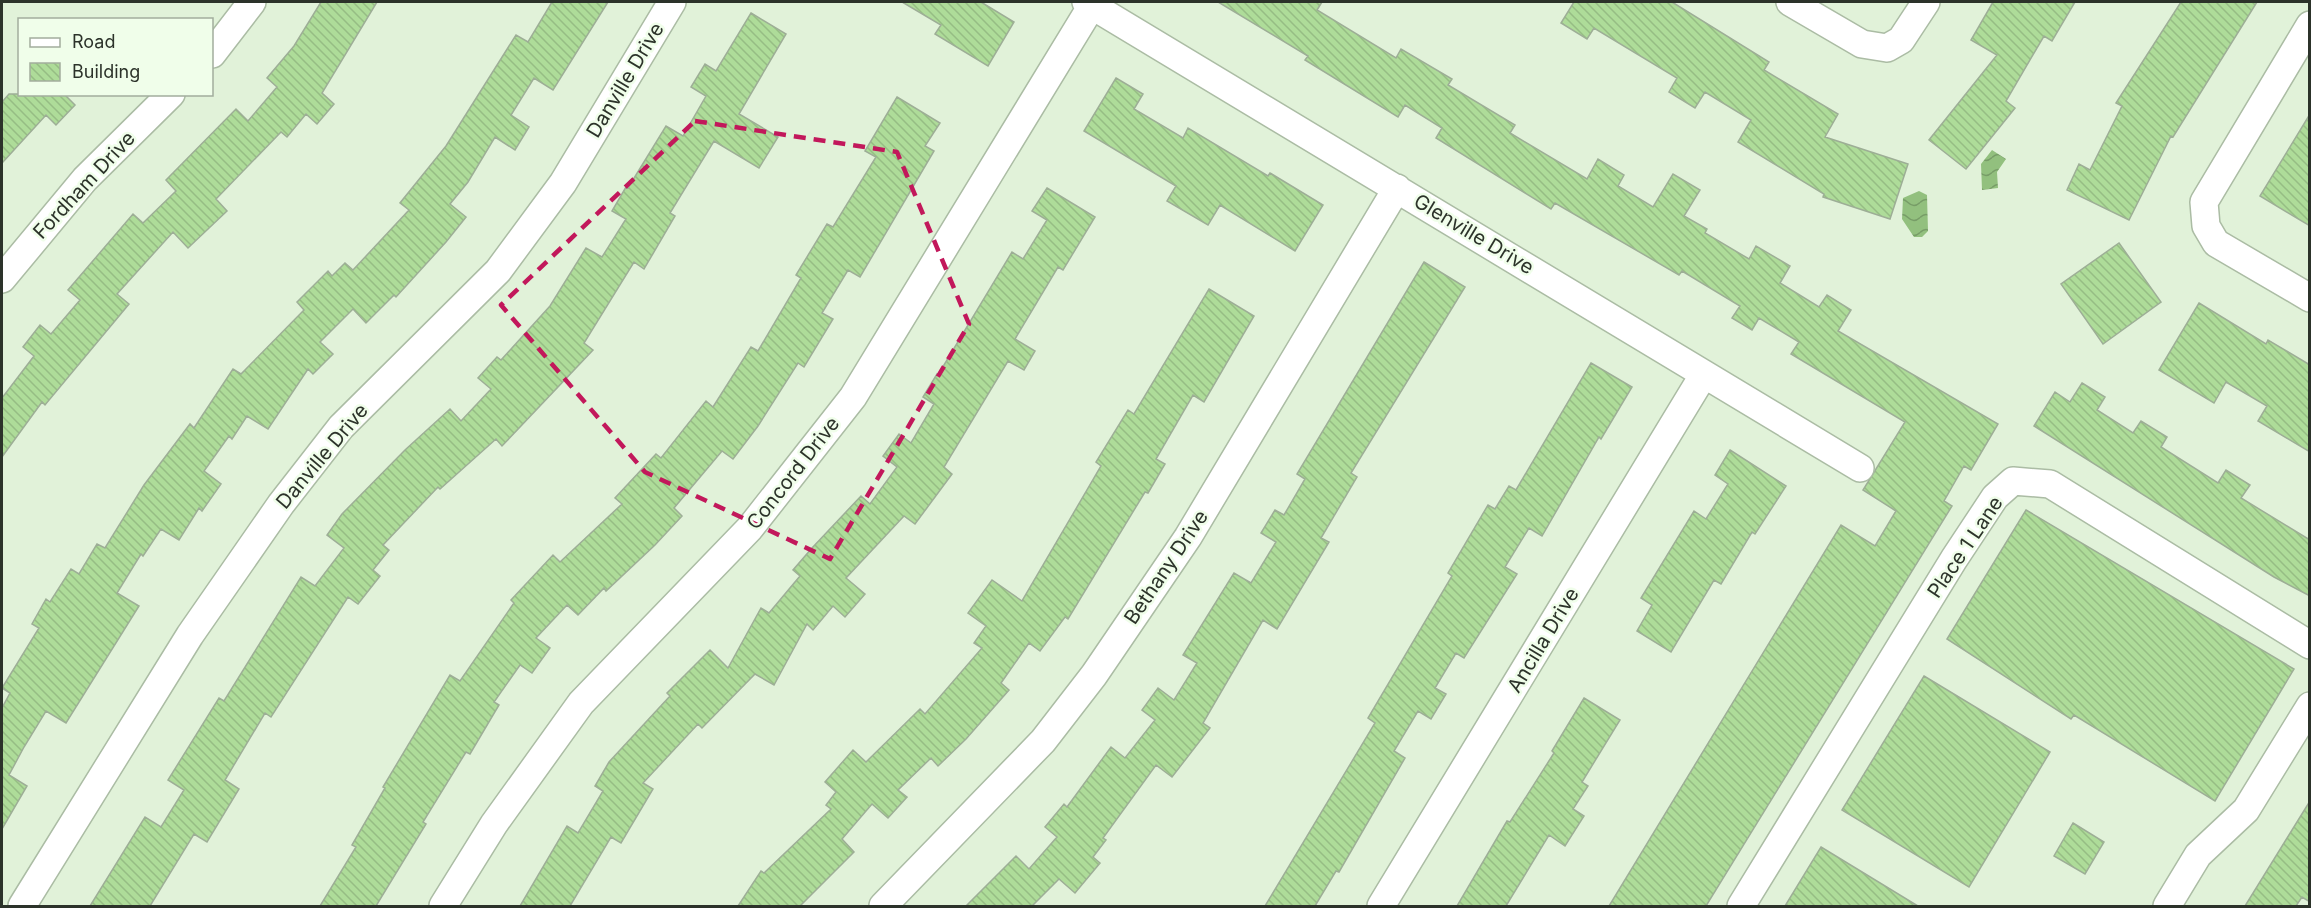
<svg xmlns="http://www.w3.org/2000/svg" width="2311" height="908" font-family="Inter,sans-serif">
	<style>
		.water { fill: url(#water-waves) }
		.building { fill: url(#building-back-hatch); stroke: #9dae96; stroke-width: 1.5 }
		.lines { fill: none; stroke-linecap: round; stroke-linejoin: round }
		.minor-casing { stroke: #abbca4; stroke-width: 30 }
		.minor { stroke: #fff; stroke-width: 27 }
		.marked { fill: none; stroke: #c2185b; stroke-width: 4.5; stroke-dasharray: 12 8; stroke-linejoin: round }
		.labels { text-anchor: middle; stroke-width: 5; stroke-linejoin: round; paint-order: stroke }
		.street-label { font-size: 20px; fill: #2c332a; stroke: #f0feea }
	</style>
	<defs>
		<pattern id="water-waves" width="16" height="10" patternUnits="userSpaceOnUse" patternTransform="scale(1.5)"><rect width="16" height="10" fill="#92c07e"/><path d="M0 5q4-4 8 0t8 0" fill="none" stroke="#779d67"/></pattern>
		<pattern id="building-back-hatch" width="6" height="6" patternUnits="userSpaceOnUse" patternTransform="scale(1.5)"><rect width="6" height="6" fill="#aedc99"/><path d="M-1 5l2 2M0 0l6 6M5-1l2 2" fill="none" stroke="#96bd84"/></pattern>
	</defs>
	<rect width="100%" height="100%" fill="#e1f2d9"/>
	<path class="water" d="M 1992,150 L 2006,159 L 1997,172 L 1998,188 L 1982,190 L 1981,164 Z
		M 1919,191 L 1927,195 L 1928,231 L 1922,237 L 1914,237 L 1902,219 L 1903,198 Z"/>
	<path class="building" d="M 321,2 L 377,2 L 322,93 L 334,104 L 317,124 L 306,114 L 287,137 L 281,132 L 216,199 L 227,211 L 188,248 L 173,232 L 117,294 L 129,304 L 45,405 L 42,402 L 2,457 L 2,398 L 34,356 L 23,347 L 40,325 L 51,334 L 80,300 L 68,290 L 133,214 L 143,223 L 176,191 L 166,180 L 236,109 L 248,121 L 277,87 L 267,78 L 294,46 Z
		M 552,2 L 608,2 L 553,90 L 534,78 L 511,115 L 529,127 L 515,150 L 495,137 L 468,182 L 450,204 L 466,217 L 446,242 L 396,297 L 394,295 L 366,323 L 353,309 L 320,342 L 333,354 L 313,374 L 308,369 L 268,429 L 247,416 L 232,439 L 229,436 L 204,471 L 221,484 L 202,511 L 199,508 L 179,540 L 161,529 L 143,556 L 141,554 L 117,593 L 139,606 L 66,723 L 46,711 L 24,747 L 9,775 L 27,786 L 2,829 L 2,708 L 10,693 L 2,688 L 39,628 L 32,624 L 46,599 L 50,602 L 71,569 L 79,574 L 97,544 L 105,548 L 144,485 L 190,424 L 194,428 L 233,369 L 241,374 L 304,310 L 297,302 L 328,271 L 332,276 L 345,263 L 353,270 L 409,210 L 400,203 L 446,146 L 516,35 L 528,42 Z
		M 902,2 L 981,2 L 1014,22 L 988,66 L 935,34 L 941,25 Z
		M 1218,2 L 1322,2 L 1317,10 L 1396,58 L 1401,49 L 1452,79 L 1448,85 L 1515,125 L 1510,133 L 1587,179 L 1598,159 L 1624,175 L 1618,186 L 1653,207 L 1673,174 L 1700,190 L 1684,216 L 1707,229 L 1705,233 L 1749,259 L 1756,246 L 1790,266 L 1780,283 L 1819,307 L 1827,295 L 1851,310 L 1838,331 L 1998,424 L 1971,470 L 1964,466 L 1944,501 L 1952,506 L 1706,906 L 1609,906 L 1841,525 L 1875,546 L 1896,511 L 1863,490 L 1905,422 L 1791,354 L 1799,342 L 1759,318 L 1752,330 L 1732,318 L 1740,306 L 1682,271 L 1679,275 L 1555,203 L 1551,209 L 1436,138 L 1442,128 L 1405,105 L 1398,117 L 1305,60 L 1308,56 Z
		M 1574,2 L 1672,2 L 1769,62 L 1764,70 L 1838,114 L 1825,137 L 1908,164 L 1890,219 L 1823,197 L 1824,194 L 1738,142 L 1751,120 L 1705,92 L 1695,108 L 1669,92 L 1677,78 L 1594,28 L 1587,39 L 1561,23 Z
		M 1993,2 L 2075,2 L 2052,41 L 2044,36 L 2006,101 L 2015,108 L 1966,169 L 1929,140 L 1997,55 L 1971,40 Z
		M 2181,2 L 2257,2 L 2173,137 L 2171,136 L 2129,220 L 2067,190 L 2079,164 L 2090,170 L 2122,106 L 2116,103 Z
		M 751,13 L 786,34 L 739,114 L 778,137 L 759,168 L 714,141 L 670,213 L 675,216 L 644,269 L 634,262 L 584,343 L 593,350 L 502,446 L 496,439 L 440,489 L 438,487 L 383,545 L 389,550 L 373,570 L 380,576 L 358,604 L 348,597 L 271,717 L 265,713 L 225,780 L 239,789 L 207,842 L 194,834 L 150,906 L 90,906 L 145,817 L 161,827 L 184,790 L 168,780 L 219,698 L 224,701 L 301,577 L 315,586 L 344,548 L 327,535 L 342,514 L 405,450 L 450,409 L 461,421 L 491,389 L 478,378 L 497,357 L 501,360 L 550,306 L 586,248 L 602,257 L 626,219 L 612,211 L 626,187 L 628,188 L 666,126 L 683,136 L 706,96 L 691,87 L 705,64 L 716,71 Z
		M 1116,78 L 1143,94 L 1134,109 L 1183,138 L 1188,128 L 1268,176 L 1270,173 L 1323,205 L 1295,251 L 1220,205 L 1208,225 L 1167,201 L 1176,186 L 1084,131 Z
		M 9,94 L 64,94 L 75,105 L 56,125 L 46,115 L 2,163 L 2,102 Z
		M 897,97 L 940,123 L 925,146 L 934,151 L 860,277 L 848,270 L 822,313 L 833,319 L 804,367 L 798,363 L 758,426 L 733,459 L 722,451 L 674,508 L 682,516 L 655,545 L 606,591 L 604,588 L 578,615 L 567,605 L 536,638 L 550,648 L 532,673 L 520,665 L 494,702 L 499,705 L 470,754 L 466,752 L 423,822 L 426,824 L 376,906 L 320,906 L 356,847 L 352,845 L 385,788 L 383,787 L 450,675 L 460,681 L 514,603 L 511,600 L 553,555 L 560,562 L 622,504 L 615,498 L 656,454 L 661,458 L 706,401 L 713,407 L 751,347 L 758,351 L 801,278 L 796,275 L 827,224 L 833,227 L 876,157 L 865,151 Z
		M 2310,114 L 2310,226 L 2260,196 Z
		M 1047,188 L 1095,217 L 1063,270 L 1058,267 L 1015,339 L 1035,351 L 1024,370 L 1008,361 L 944,467 L 952,474 L 915,524 L 904,516 L 846,578 L 865,594 L 845,617 L 833,606 L 813,630 L 807,624 L 774,685 L 755,674 L 702,728 L 698,724 L 643,783 L 653,789 L 621,843 L 611,837 L 570,906 L 520,906 L 567,826 L 578,833 L 603,791 L 595,786 L 609,762 L 670,696 L 667,693 L 710,650 L 728,668 L 761,608 L 769,613 L 800,576 L 793,570 L 812,548 L 861,496 L 870,504 L 897,467 L 883,456 L 899,434 L 911,443 L 934,404 L 923,397 L 937,374 L 938,375 L 1012,252 L 1023,259 L 1047,220 L 1032,211 Z
		M 2119,243 L 2161,302 L 2103,344 L 2061,284 Z
		M 1424,262 L 1465,287 L 1351,473 L 1357,477 L 1321,538 L 1329,542 L 1277,629 L 1263,620 L 1203,723 L 1210,728 L 1172,777 L 1156,765 L 1103,838 L 1106,840 L 1093,857 L 1100,863 L 1075,893 L 1059,879 L 1032,906 L 966,906 L 1016,856 L 1029,869 L 1057,837 L 1045,827 L 1064,804 L 1067,807 L 1111,747 L 1125,758 L 1155,720 L 1142,710 L 1158,688 L 1174,700 L 1197,663 L 1183,655 L 1234,573 L 1251,583 L 1276,542 L 1261,533 L 1275,510 L 1284,515 L 1305,479 L 1297,474 Z
		M 1209,289 L 1254,316 L 1204,402 L 1193,395 L 1156,459 L 1165,464 L 1148,493 L 1145,492 L 1068,619 L 1065,617 L 1040,651 L 1029,643 L 1001,683 L 1009,690 L 966,739 L 938,766 L 931,758 L 898,790 L 907,797 L 888,818 L 872,804 L 842,839 L 854,852 L 800,906 L 738,906 L 761,871 L 764,873 L 831,809 L 826,805 L 836,792 L 825,782 L 853,750 L 866,762 L 920,709 L 925,714 L 982,648 L 974,643 L 986,626 L 968,613 L 992,580 L 1022,601 L 1101,466 L 1096,462 L 1128,410 L 1134,414 Z
		M 2199,303 L 2266,344 L 2268,340 L 2310,365 L 2310,452 L 2258,421 L 2267,406 L 2226,382 L 2214,403 L 2159,370 Z
		M 1591,363 L 1632,387 L 1601,439 L 1599,437 L 1542,536 L 1529,528 L 1505,567 L 1517,574 L 1464,658 L 1456,653 L 1435,688 L 1446,694 L 1431,719 L 1418,711 L 1394,751 L 1405,758 L 1339,872 L 1336,871 L 1315,906 L 1265,906 L 1375,723 L 1368,718 L 1452,576 L 1448,573 L 1488,505 L 1495,509 L 1509,486 L 1516,490 Z
		M 2082,383 L 2105,397 L 2097,410 L 2133,433 L 2141,421 L 2167,437 L 2161,447 L 2218,483 L 2226,470 L 2250,485 L 2241,498 L 2310,540 L 2310,596 L 2274,577 L 2034,426 L 2055,392 L 2070,402 Z
		M 1730,450 L 1786,486 L 1755,534 L 1752,532 L 1721,584 L 1714,580 L 1671,652 L 1637,631 L 1652,605 L 1641,598 L 1694,511 L 1706,519 L 1728,484 L 1715,475 Z
		M 2026,510 L 2294,669 L 2215,801 L 2074,715 L 2071,719 L 1947,639 Z
		M 1924,676 L 2050,752 L 1969,887 L 1842,810 Z
		M 1584,698 L 1620,720 L 1582,782 L 1588,786 L 1573,809 L 1584,816 L 1565,846 L 1549,835 L 1506,906 L 1457,906 L 1507,821 L 1510,822 L 1554,753 L 1552,751 Z
		M 2310,801 L 2310,902 L 2302,897 L 2296,906 L 2245,906 Z
		M 2073,823 L 2104,842 L 2085,874 L 2054,856 Z
		M 1821,847 L 1918,906 L 1785,906 Z"/>
	<g class="lines">
		<defs>
			<path id="minor" d="M 1086,2 L 1860,468
				M 1790,2 L 1862,44 L 1887,48 L 1901,40 L 1926,2
				M 2310,25 L 2204,202 L 2206,226 L 2216,243 L 2310,298
				M 212,54 L 252,2
				M 2,279 L 85,179 L 171,94
				M 22,906 L 190,635 L 281,504 L 341,427 L 498,271 L 563,183 L 672,2
				M 443,906 L 494,824 L 581,703 L 750,528 L 853,397 L 1094,2
				M 883,906 L 1043,741 L 1094,675 L 1188,537 L 1397,188
				M 1381,906 L 1704,374
				M 1741,906 L 1954,559 L 1995,497 L 2013,481 L 2050,484 L 2310,645
				M 2167,906 L 2198,855 L 2246,810 L 2310,706"/>
		</defs>
		<use href="#minor" class="minor-casing"/>
		<use href="#minor" class="minor"/>
	</g>
	<path class="marked" d="M 695,121 L 897,152 L 969,324 L 830,559 L 645,472 L 501,305 Z"/>
	<g class="labels">
		<g class="street-label">
			<text transform="translate(625 80) rotate(-59)" y="7">Danville Drive</text>
			<text transform="translate(84 185) rotate(-47)" y="7">Fordham Drive</text>
			<text transform="translate(1474 234) rotate(31)" y="7">Glenville Drive</text>
			<text transform="translate(322 456) rotate(-50)" y="7">Danville Drive</text>
			<text transform="translate(793 473) rotate(-52)" y="7">Concord Drive</text>
			<text transform="translate(1965 547) rotate(-56)" y="7">Place 1 Lane</text>
			<text transform="translate(1166 567) rotate(-56)" y="7">Bethany Drive</text>
			<text transform="translate(1543 640) rotate(-59)" y="7">Ancilla Drive</text>
		</g>
	</g>
	<rect width="2311" height="908" fill="none" stroke="#2c332a" stroke-width="6"/>
	<rect x="18" y="18" width="195" height="78" fill="#f0feea" stroke="#a2ad9d" stroke-width="1.5"/>
	<rect x="30" y="38" width="30" height="9" fill="#ffffff" stroke="#a2ad9d" stroke-width="1.5"/>
	<text x="72" y="48" font-size="18" fill="#2c332a">Road</text>
	<rect x="30" y="63" width="30" height="18" fill="url(#building-back-hatch)" stroke="#a2ad9d" stroke-width="1.5"/>
	<text x="72" y="78" font-size="18" fill="#2c332a">Building</text>
</svg>
